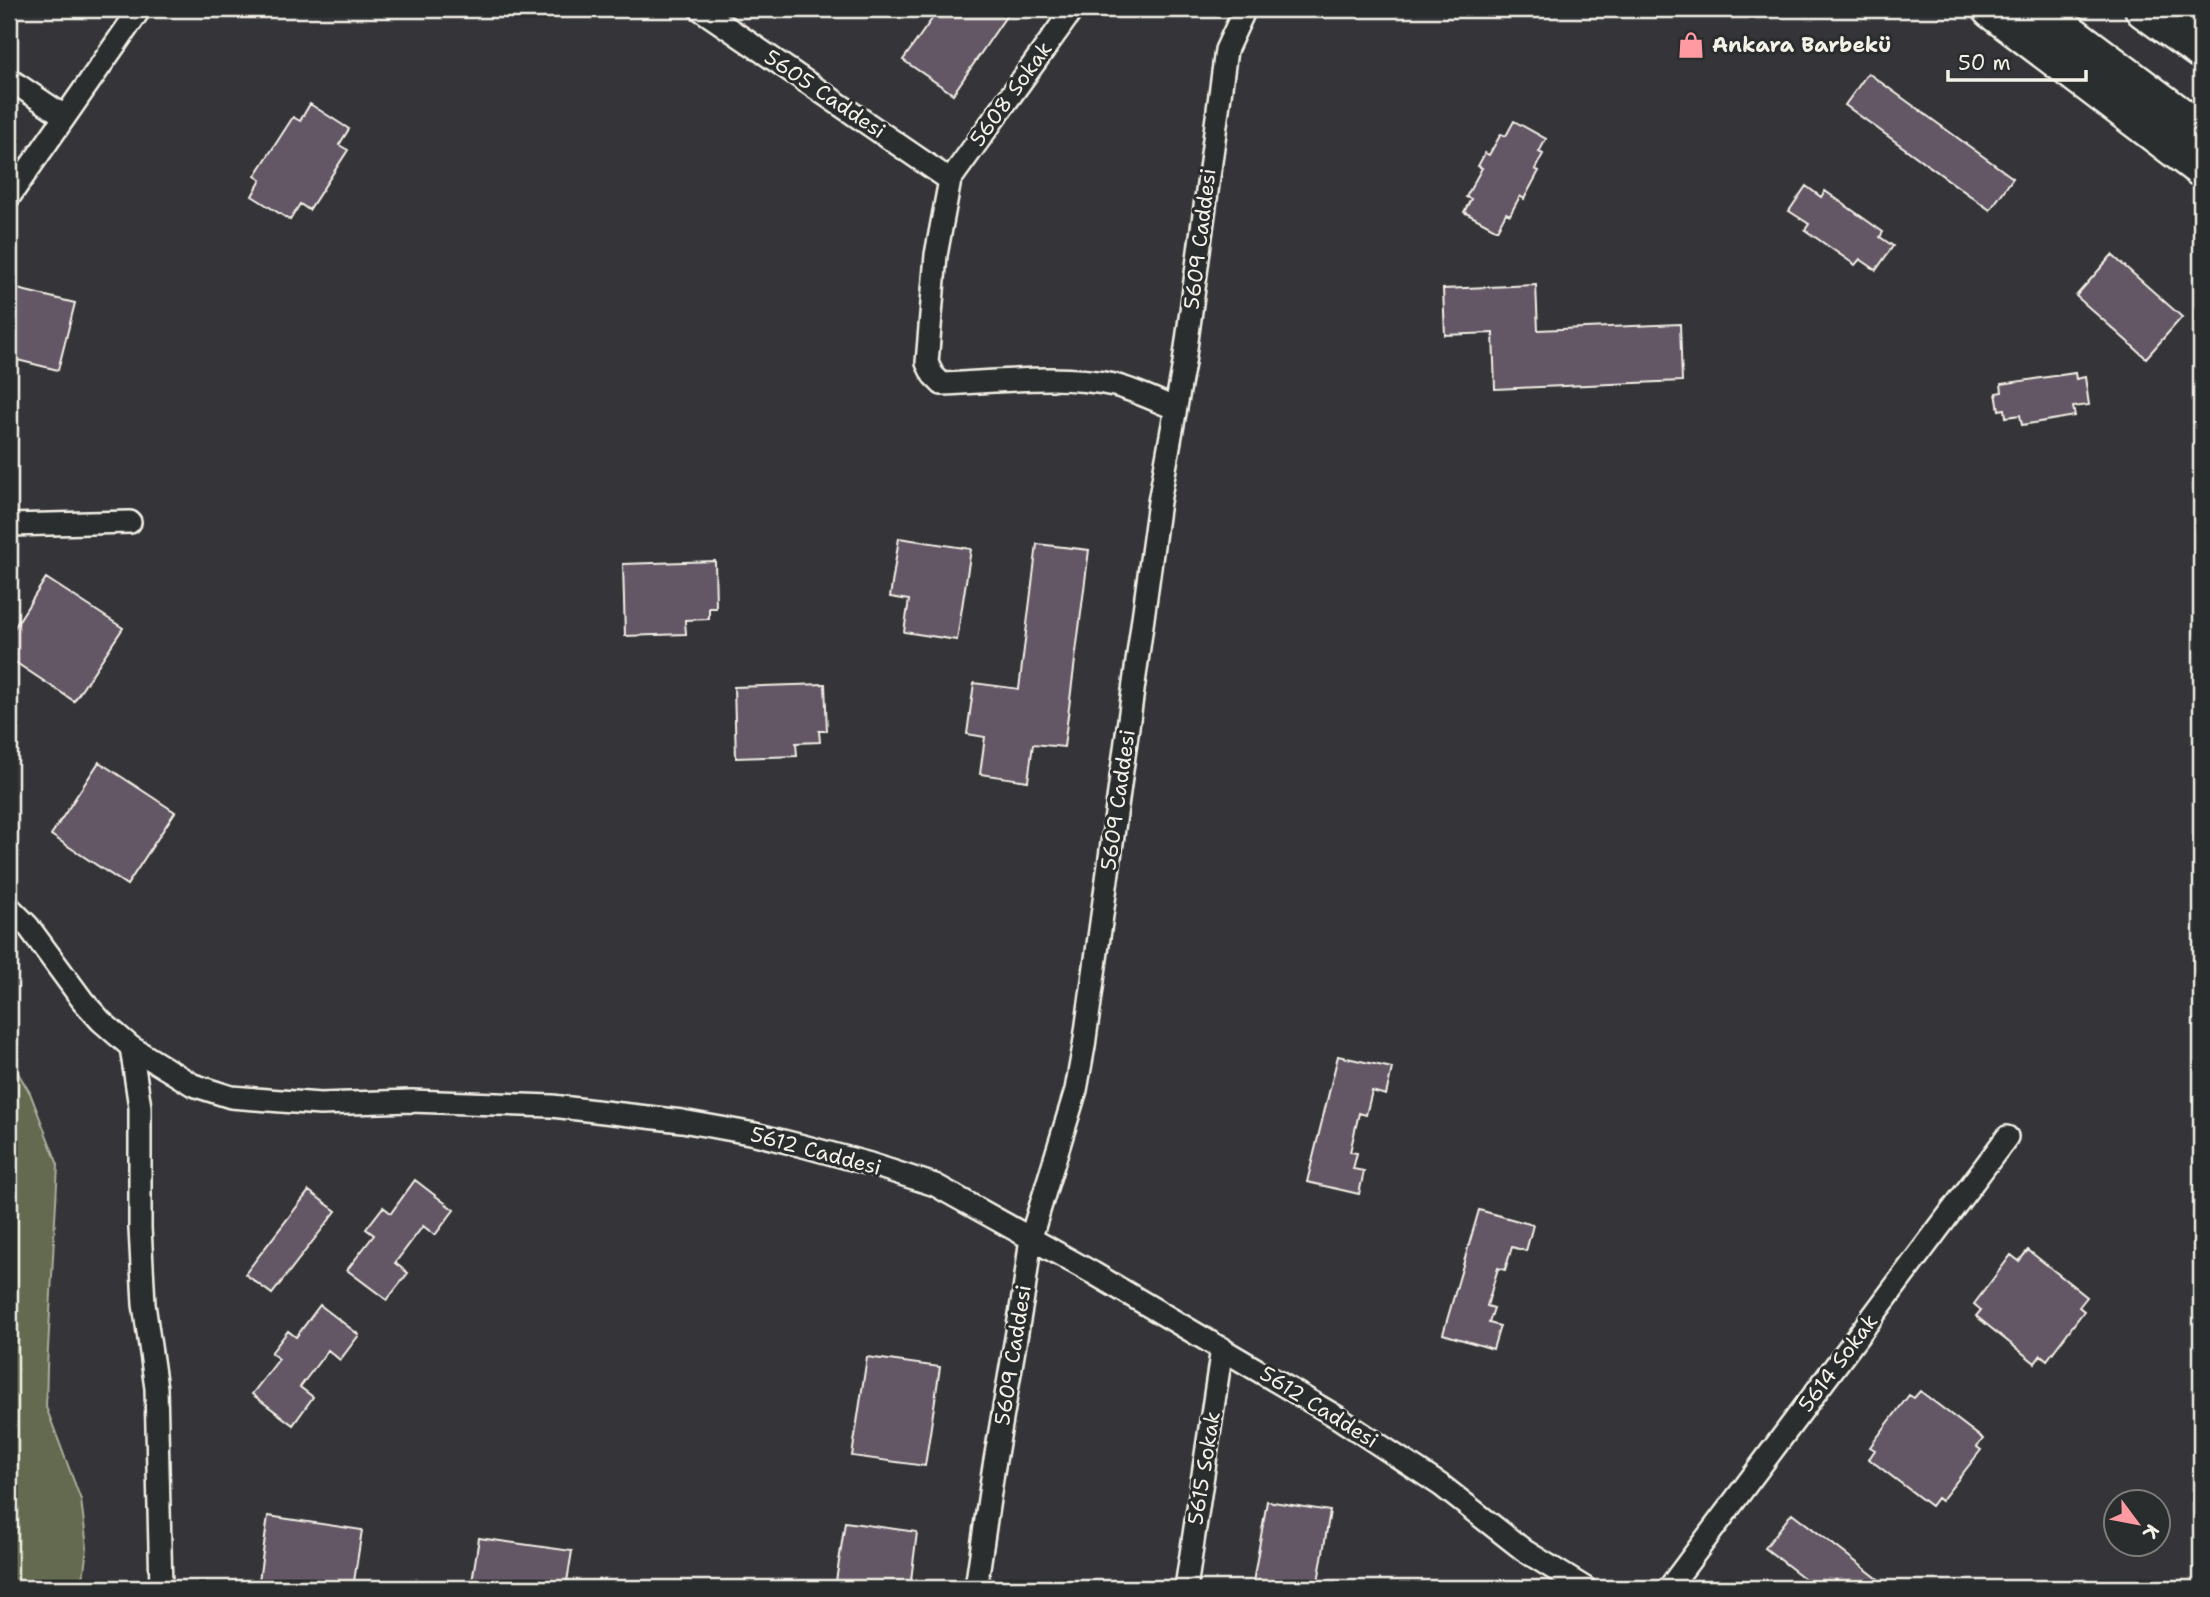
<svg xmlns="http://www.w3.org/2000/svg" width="2210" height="1597" font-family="'Shantell Sans',sans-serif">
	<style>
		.green { fill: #636a50; stroke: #acae9c; stroke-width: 2 }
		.building { fill: #635765; stroke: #f4f1e8; stroke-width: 2 }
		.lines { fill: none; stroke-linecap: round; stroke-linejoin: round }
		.minor-casing { stroke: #f4f1e8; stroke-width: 26 }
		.trunk-casing { stroke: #f4f1e8; stroke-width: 42 }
		.minor { stroke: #2a2d2e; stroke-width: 21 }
		.trunk { stroke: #2a2d2e; stroke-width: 37 }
		.labels { text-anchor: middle; stroke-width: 6; stroke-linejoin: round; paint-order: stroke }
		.poi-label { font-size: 21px; font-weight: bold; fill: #f4f1e8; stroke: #2a2d2e; text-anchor: start }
		.street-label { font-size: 21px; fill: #f4f1e8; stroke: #2a2d2e }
	</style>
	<rect width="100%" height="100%" fill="#353539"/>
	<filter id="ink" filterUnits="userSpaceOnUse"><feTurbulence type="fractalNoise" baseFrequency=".0143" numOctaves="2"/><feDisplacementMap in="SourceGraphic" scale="14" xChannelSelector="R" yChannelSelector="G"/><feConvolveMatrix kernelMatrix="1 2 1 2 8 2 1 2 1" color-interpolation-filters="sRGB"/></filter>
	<g filter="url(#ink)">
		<path class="green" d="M 9,1058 L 30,1093 L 58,1165 L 47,1367 L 46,1407 L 81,1500 L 87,1547 L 82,1588 L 9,1588 Z"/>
		<path class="building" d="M 939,9 L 1011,9 L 953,94 L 903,60 Z
			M 1868,73 L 2013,178 L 1990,210 L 1845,105 Z
			M 310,104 L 349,129 L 339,145 L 348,150 L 309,210 L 300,204 L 290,220 L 252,196 L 261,180 L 255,176 L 293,117 L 300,121 Z
			M 1514,121 L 1546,139 L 1539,152 L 1543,154 L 1535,169 L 1539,171 L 1524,199 L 1520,196 L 1510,215 L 1506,213 L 1497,230 L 1464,212 L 1471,199 L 1466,197 L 1482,168 L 1478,166 L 1485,153 L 1489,155 L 1501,134 L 1506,136 Z
			M 1806,186 L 1821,197 L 1825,191 L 1883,232 L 1880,237 L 1893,246 L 1876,270 L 1860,259 L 1855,265 L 1805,230 L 1809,224 L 1789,211 Z
			M 2112,255 L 2182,317 L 2146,358 L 2076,296 Z
			M 1536,285 L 1538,330 L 1680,324 L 1682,381 L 1495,389 L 1493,333 L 1445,335 L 1443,289 Z
			M 9,287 L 75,303 L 58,370 L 9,358 Z
			M 2075,373 L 2076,379 L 2085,377 L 2089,405 L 2073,407 L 2075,416 L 2022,425 L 2020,415 L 2006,417 L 2005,409 L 1999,410 L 1996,393 L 2002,392 L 2001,384 Z
			M 899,538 L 971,549 L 957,640 L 904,632 L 909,600 L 890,597 Z
			M 1037,544 L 1089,550 L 1064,747 L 1033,744 L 1028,781 L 980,774 L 985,737 L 967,734 L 974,683 L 1019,689 Z
			M 715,561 L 716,608 L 709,608 L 709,619 L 685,620 L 686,634 L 625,636 L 623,564 Z
			M 46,578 L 123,628 L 74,701 L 9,658 L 9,636 Z
			M 825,684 L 827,731 L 819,731 L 820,742 L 796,743 L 797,756 L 736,758 L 734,687 Z
			M 99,762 L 175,812 L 127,885 L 51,835 Z
			M 1338,1056 L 1392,1068 L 1386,1095 L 1372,1091 L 1366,1115 L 1359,1113 L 1350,1152 L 1357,1153 L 1353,1169 L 1364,1171 L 1359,1194 L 1307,1182 Z
			M 415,1180 L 454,1210 L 435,1235 L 423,1226 L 395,1263 L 408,1273 L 387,1300 L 347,1270 L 374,1235 L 366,1229 L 383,1207 L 391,1213 Z
			M 309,1191 L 336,1211 L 272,1294 L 245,1274 Z
			M 1479,1210 L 1533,1225 L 1526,1251 L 1512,1247 L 1505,1270 L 1498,1268 L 1487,1306 L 1494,1308 L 1489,1323 L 1500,1326 L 1493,1349 L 1443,1334 Z
			M 2028,1250 L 2087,1297 L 2079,1307 L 2084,1311 L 2047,1360 L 2041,1355 L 2035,1363 L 1976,1316 L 1981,1310 L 1974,1304 L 2011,1255 L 2019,1261 Z
			M 320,1305 L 359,1335 L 340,1360 L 328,1350 L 300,1387 L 313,1397 L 293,1425 L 252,1394 L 279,1359 L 271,1353 L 288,1331 L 296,1337 Z
			M 867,1357 L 940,1367 L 925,1466 L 852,1456 Z
			M 1920,1391 L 1983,1439 L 1977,1447 L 1981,1450 L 1941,1501 L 1937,1498 L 1931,1506 L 1869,1459 L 1875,1450 L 1870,1447 L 1909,1395 L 1914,1398 Z
			M 1267,1501 L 1330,1511 L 1317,1588 L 1252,1588 Z
			M 1792,1513 L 1890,1588 L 1817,1588 L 1765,1548 Z
			M 268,1516 L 362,1530 L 353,1588 L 308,1588 L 259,1581 Z
			M 845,1522 L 917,1532 L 910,1588 L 835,1588 Z
			M 479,1538 L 572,1551 L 566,1588 L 471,1588 Z"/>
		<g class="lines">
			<defs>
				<path id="minor" d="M 700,9 L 950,180
					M 1073,9 L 950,180 L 936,255 L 927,363 L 933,375 L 942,384 C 996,382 1062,373 1114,385 C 1134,390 1155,400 1174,408
					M 9,79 L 64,116
					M 9,197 L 140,9
					M 9,525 L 130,522
					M 9,907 L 28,926 L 83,1001 L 101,1021 L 131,1047 L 193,1085 L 231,1097 L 320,1104 L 411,1101 L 552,1106 L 682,1121 L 755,1134 L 803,1146 L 870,1164 L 935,1185 L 1093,1273 L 1337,1417 L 1442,1486 L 1525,1551 L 1585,1588
					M 131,1047 L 140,1107 L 140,1228 L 144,1304 L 156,1388 L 161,1588
					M 976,1588 L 993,1472 L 1024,1291 L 1031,1237 L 1076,1090 L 1084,1046 L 1159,502 L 1184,363 L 1226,50 L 1245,9
					M 1186,1588 L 1222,1348
					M 1669,1588 L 2007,1137"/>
				<path id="trunk" d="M 1991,9 L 2201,168
					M 2037,9 L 2201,132
					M 2144,9 L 2201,50"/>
			</defs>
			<use href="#minor" class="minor-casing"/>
			<use href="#trunk" class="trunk-casing"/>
			<use href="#minor" class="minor"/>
			<use href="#trunk" class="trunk"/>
		</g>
	</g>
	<defs>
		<symbol id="shop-bare" viewBox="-9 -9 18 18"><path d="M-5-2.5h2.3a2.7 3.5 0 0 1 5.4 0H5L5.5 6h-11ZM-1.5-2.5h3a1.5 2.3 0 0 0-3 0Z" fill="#ff9aa2" stroke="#2a2d2e" stroke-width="2.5" paint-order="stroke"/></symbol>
	</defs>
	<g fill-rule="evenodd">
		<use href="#shop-bare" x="1672" y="26" width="38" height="38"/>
	</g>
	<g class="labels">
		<g class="poi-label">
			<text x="1712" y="52">Ankara Barbekü</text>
		</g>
		<g class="street-label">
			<text transform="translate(825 94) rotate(34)" y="7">5605 Caddesi</text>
			<text transform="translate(1011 94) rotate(-54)" y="7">5608 Sokak</text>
			<text transform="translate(1200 239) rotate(-83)" y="7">5609 Caddesi</text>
			<text transform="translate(1118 800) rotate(-82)" y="7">5609 Caddesi</text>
			<text transform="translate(816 1151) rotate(15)" y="7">5612 Caddesi</text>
			<text transform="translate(1013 1355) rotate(-81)" y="7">5609 Caddesi</text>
			<text transform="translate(1838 1363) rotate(-53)" y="7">5614 Sokak</text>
			<text transform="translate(1319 1407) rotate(32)" y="7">5612 Caddesi</text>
			<text transform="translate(1204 1468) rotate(-81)" y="7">5615 Sokak</text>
		</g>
	</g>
	<rect width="2210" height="1597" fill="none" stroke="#2a2d2e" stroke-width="35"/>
	<rect x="18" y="18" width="2175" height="1562" fill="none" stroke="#f4f1e8" stroke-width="2.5" filter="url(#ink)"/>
	<g transform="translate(2137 1523) rotate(122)"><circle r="33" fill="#2a2d2e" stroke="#7b7b78" stroke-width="2"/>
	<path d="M0-5L12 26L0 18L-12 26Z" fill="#ff9aa2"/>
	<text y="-10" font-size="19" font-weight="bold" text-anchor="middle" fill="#f4f1e8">K</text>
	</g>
	<path d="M1948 70v10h138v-10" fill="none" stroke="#f4f1e8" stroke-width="3.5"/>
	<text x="1958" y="70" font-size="21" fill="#f4f1e8" stroke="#2a2d2e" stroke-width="5" paint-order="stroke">50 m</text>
</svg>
